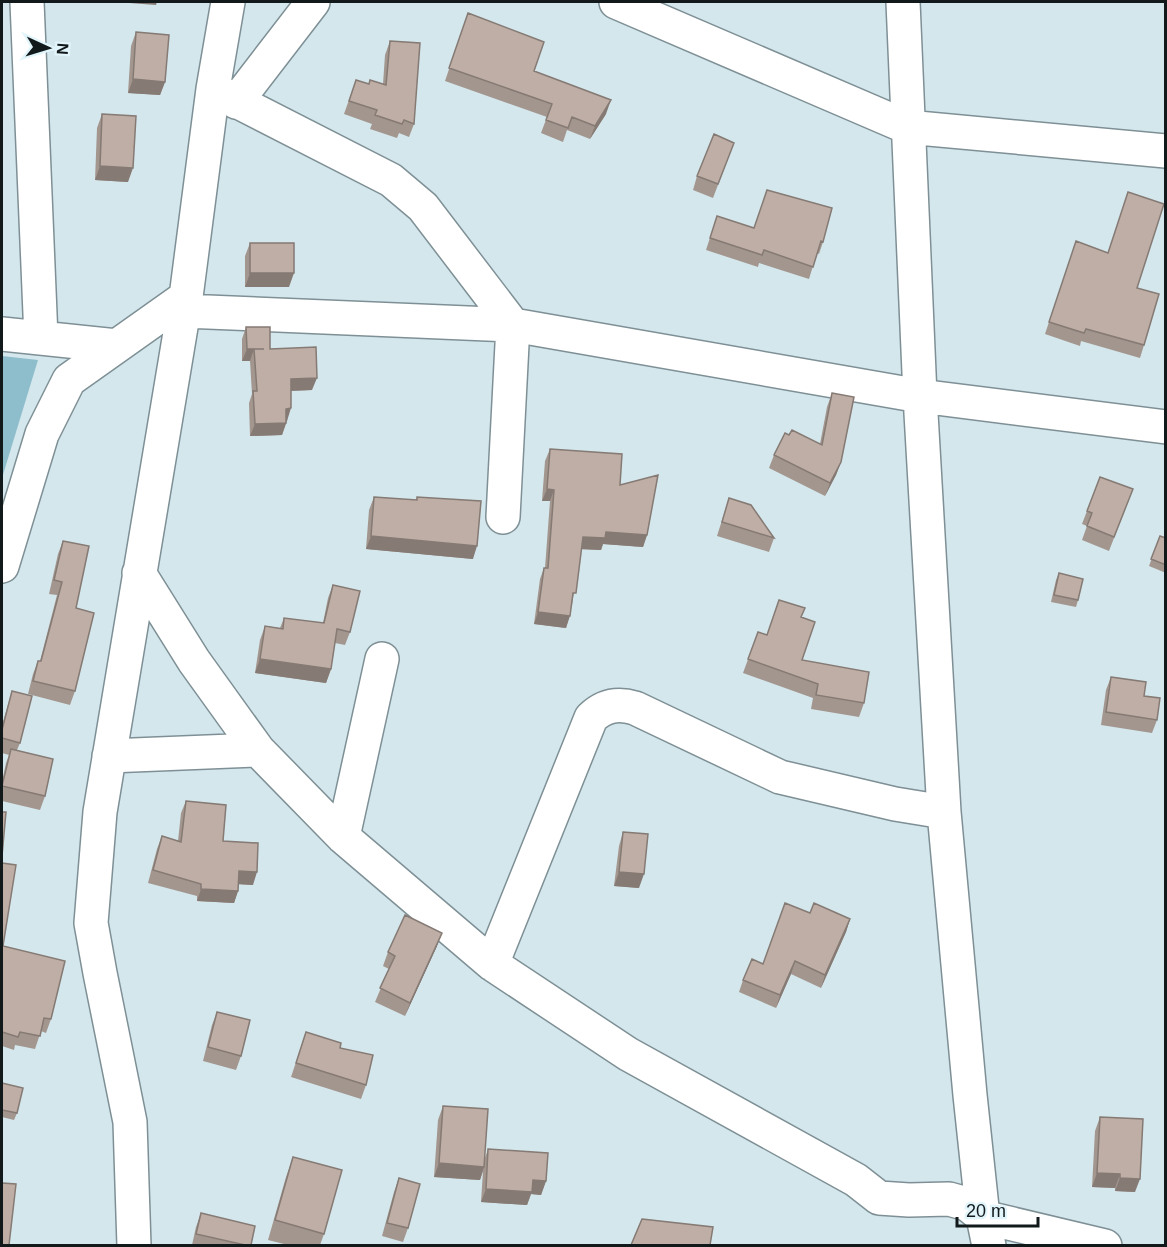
<svg xmlns="http://www.w3.org/2000/svg" width="1167" height="1247" font-family="Helvetica,sans-serif">
	<style>
		.green { fill: #8ebdcc }
		.lines { fill: none; stroke-linecap: round; stroke-linejoin: round }
		.minor-casing { stroke: #7e9095; stroke-width: 36 }
		.minor { stroke: #fff; stroke-width: 33 }
		.wall { fill: #a3968e }
		.shaded-wall { fill: #857a74 }
		.building { fill: #beaea5; stroke: #857a74; stroke-width: 1.5 }
	</style>
	<rect width="100%" height="100%" fill="#d4e7ed"/>
	<path class="green" d="M 2,356 L 38,360 L 2,478 Z"/>
	<g class="lines">
		<defs>
			<path id="minor" d="M 27,2 L 41,338
				M 616,2 L 907,127 L 1166,151
				M 903,2 L 920,396 L 944,812 L 970,1095 L 983,1217 L 989,1246
				M 213,89 L 391,180 L 423,207 L 513,325 L 503,517
				M 236,102 L 313,2
				M 184,311 L 513,325 L 920,396 L 1166,427
				M 2,334 L 117,346
				M 2,566 L 42,434 L 69,380 L 186,297
				M 139,573 L 194,661 L 258,750 L 343,837 L 492,964 L 628,1054 L 856,1180 L 879,1198 L 909,1200 L 949,1199 L 967,1204 L 983,1217 L 1105,1246
				M 109,756 L 258,750
				M 343,837 L 382,659
				M 492,964 L 591,718 C 604,705 618,703 635,708 L 780,777 L 895,804 L 944,812
				M 134,1246 L 130,1122 L 100,973 L 91,923 L 100,812 L 186,297 L 213,89 L 228,2"/>
		</defs>
		<use href="#minor" class="minor-casing"/>
		<use href="#minor" class="minor"/>
	</g>
	<path class="wall" d="M 468,13 L 534,71 L 606,114 L 590,139 L 567,130 L 563,142 L 541,133 L 547,117 L 445,81 Z
		M 136,32 L 165,82 L 160,95 L 128,93 L 131,46 Z
		M 390,41 L 414,124 L 409,137 L 399,133 L 397,138 L 370,129 L 372,124 L 344,114 L 356,80 L 368,84 L 383,84 L 385,55 Z
		M 102,114 L 128,182 L 95,180 L 97,128 Z
		M 729,156 L 713,198 L 693,190 L 697,176 Z
		M 1128,192 L 1137,288 L 1144,345 L 1140,358 L 1081,341 L 1080,346 L 1045,334 L 1072,253 L 1108,253 Z
		M 717,216 L 754,228 L 823,242 L 819,254 L 817,253 L 809,279 L 759,263 L 758,267 L 706,250 Z
		M 250,243 L 289,287 L 245,287 L 245,256 Z
		M 246,327 L 270,349 L 312,390 L 291,391 L 287,421 L 282,435 L 250,436 L 249,403 L 252,394 L 250,361 L 242,361 L 242,339 Z
		M 832,393 L 841,462 L 836,475 L 825,496 L 769,468 L 774,455 L 789,435 L 820,444 L 827,407 Z
		M 550,449 L 620,485 L 647,535 L 643,547 L 603,544 L 601,550 L 581,549 L 572,605 L 566,628 L 534,624 L 540,579 L 544,568 L 545,568 L 550,501 L 542,501 L 545,461 Z
		M 1100,477 L 1133,489 L 1109,551 L 1082,540 L 1087,526 L 1082,524 Z
		M 374,497 L 416,500 L 417,497 L 473,559 L 366,549 L 369,510 Z
		M 729,498 L 774,538 L 769,552 L 717,536 Z
		M 1160,536 L 1166,538 L 1166,573 L 1149,566 Z
		M 63,541 L 76,608 L 75,691 L 70,705 L 28,694 L 33,674 L 38,661 L 40,661 L 57,595 L 49,594 L 58,554 Z
		M 1059,573 L 1078,600 L 1076,607 L 1051,602 L 1056,580 Z
		M 333,585 L 350,632 L 345,645 L 335,643 L 331,669 L 326,683 L 255,673 L 260,640 L 265,626 L 280,628 L 284,618 L 323,623 L 328,598 Z
		M 801,617 L 802,660 L 864,703 L 859,717 L 811,709 L 813,698 L 743,673 L 758,632 L 767,635 Z
		M 1111,677 L 1144,696 L 1157,720 L 1152,733 L 1101,725 L 1106,690 Z
		M 12,691 L 20,743 L 17,750 L 45,796 L 40,810 L 2,801 L 2,782 L 6,763 L 9,755 L 2,753 L 2,725 Z
		M 186,801 L 223,841 L 253,885 L 238,884 L 238,891 L 234,903 L 197,901 L 197,896 L 148,883 L 157,849 L 162,836 L 178,841 L 181,813 Z
		M 623,832 L 639,888 L 614,886 L 619,846 Z
		M 2,863 L 3,946 L 51,1019 L 46,1033 L 41,1031 L 35,1049 L 15,1045 L 14,1050 L 2,1046 Z
		M 810,913 L 850,919 L 846,932 L 821,988 L 791,974 L 776,1008 L 739,992 L 743,980 L 763,964 Z
		M 437,946 L 405,1016 L 375,1002 L 389,969 L 383,966 L 388,952 Z
		M 217,1012 L 241,1056 L 236,1070 L 203,1061 L 212,1025 Z
		M 306,1032 L 340,1048 L 366,1085 L 361,1099 L 291,1077 Z
		M 2,1083 L 17,1113 L 14,1120 L 2,1117 Z
		M 443,1106 L 485,1158 L 488,1149 L 546,1181 L 541,1195 L 531,1194 L 527,1205 L 481,1202 L 483,1171 L 480,1180 L 434,1177 L 438,1120 Z
		M 1100,1117 L 1135,1192 L 1115,1191 L 1115,1188 L 1092,1187 L 1095,1131 Z
		M 293,1157 L 324,1234 L 320,1245 L 288,1245 L 268,1240 L 286,1177 Z
		M 399,1178 L 408,1228 L 403,1242 L 382,1236 L 394,1192 Z
		M 201,1213 L 251,1245 L 192,1245 L 196,1227 Z"/>
	<path class="shaded-wall" d="M 116,2 L 157,2 L 156,5 Z
		M 133,79 L 165,82 L 160,95 L 128,93 Z
		M 611,100 L 606,114 L 590,139 L 595,126 Z
		M 100,166 L 133,168 L 128,182 L 95,180 Z
		M 250,273 L 294,273 L 289,287 L 245,287 Z
		M 247,349 L 264,349 L 254,349 L 250,361 L 242,361 Z
		M 317,378 L 312,390 L 286,391 L 291,379 Z
		M 291,408 L 287,421 L 281,421 L 286,409 Z
		M 286,423 L 282,435 L 250,436 L 255,424 Z
		M 841,462 L 836,475 L 825,496 L 830,483 Z
		M 547,489 L 554,490 L 550,501 L 542,501 Z
		M 606,532 L 647,535 L 643,547 L 603,544 L 601,550 L 578,549 L 583,537 Z
		M 371,536 L 477,546 L 473,559 L 366,549 Z
		M 538,612 L 570,616 L 566,628 L 534,624 Z
		M 260,659 L 331,669 L 326,683 L 255,673 Z
		M 239,871 L 257,872 L 253,885 L 235,884 Z
		M 619,872 L 644,874 L 639,888 L 614,886 Z
		M 201,889 L 238,891 L 234,903 L 197,901 Z
		M 850,919 L 846,932 L 821,988 L 825,975 Z
		M 442,933 L 437,946 L 405,1016 L 410,1003 Z
		M 795,961 L 791,974 L 776,1008 L 780,995 Z
		M 439,1163 L 484,1167 L 480,1180 L 434,1177 Z
		M 1097,1173 L 1120,1174 L 1115,1188 L 1092,1187 Z
		M 1120,1178 L 1140,1179 L 1135,1192 L 1115,1191 Z
		M 533,1180 L 546,1181 L 541,1195 L 531,1194 L 527,1205 L 481,1202 L 486,1189 Z"/>
	<path class="building" d="M 468,13 L 544,42 L 534,71 L 611,100 L 595,126 L 572,117 L 568,128 L 546,120 L 552,104 L 449,68 Z
		M 136,32 L 169,35 L 165,82 L 133,79 Z
		M 390,41 L 420,43 L 414,124 L 404,120 L 402,124 L 375,115 L 377,110 L 349,101 L 356,80 L 369,84 L 370,80 L 386,85 Z
		M 102,114 L 136,116 L 133,168 L 100,166 Z
		M 714,134 L 734,143 L 718,184 L 697,176 Z
		M 767,190 L 832,208 L 823,242 L 821,241 L 813,267 L 764,250 L 762,255 L 710,238 L 717,216 L 754,228 Z
		M 1128,192 L 1164,204 L 1137,288 L 1159,294 L 1144,345 L 1086,329 L 1084,333 L 1049,322 L 1076,241 L 1108,253 Z
		M 250,243 L 294,243 L 294,273 L 250,273 Z
		M 246,327 L 270,327 L 270,349 L 316,347 L 317,378 L 291,379 L 291,408 L 286,409 L 286,423 L 255,424 L 253,391 L 257,391 L 254,349 L 264,349 L 247,349 Z
		M 832,393 L 854,397 L 841,462 L 830,483 L 774,455 L 785,433 L 789,435 L 792,430 L 822,445 Z
		M 550,449 L 622,454 L 620,485 L 658,475 L 647,535 L 606,532 L 605,538 L 583,537 L 576,593 L 573,593 L 570,616 L 538,612 L 544,568 L 548,568 L 554,490 L 547,489 Z
		M 1100,477 L 1133,489 L 1114,537 L 1087,526 L 1092,513 L 1087,511 Z
		M 374,497 L 417,500 L 417,497 L 481,501 L 477,546 L 371,536 Z
		M 729,498 L 751,505 L 774,538 L 722,522 Z
		M 1160,536 L 1166,538 L 1166,565 L 1151,559 Z
		M 63,541 L 89,546 L 76,608 L 94,613 L 75,691 L 33,681 L 38,661 L 41,661 L 62,582 L 54,580 Z
		M 1059,573 L 1083,579 L 1078,600 L 1054,595 Z
		M 333,585 L 360,591 L 350,632 L 337,629 L 331,669 L 260,659 L 265,626 L 283,629 L 284,618 L 324,623 Z
		M 779,600 L 805,608 L 801,617 L 815,622 L 802,660 L 869,672 L 864,703 L 816,695 L 818,684 L 748,659 L 758,632 L 767,635 Z
		M 1111,677 L 1146,682 L 1144,696 L 1160,698 L 1157,720 L 1106,712 Z
		M 12,691 L 32,696 L 20,743 L 2,738 L 2,730 Z
		M 11,749 L 53,759 L 45,796 L 2,786 Z
		M 186,801 L 226,805 L 223,841 L 258,843 L 257,872 L 239,871 L 238,891 L 201,889 L 201,884 L 153,870 L 162,836 L 181,842 Z
		M 2,812 L 6,812 L 2,856 Z
		M 623,832 L 648,834 L 644,874 L 619,872 Z
		M 2,863 L 16,865 L 3,946 L 65,961 L 51,1019 L 44,1018 L 40,1036 L 20,1032 L 18,1037 L 2,1032 Z
		M 785,903 L 810,913 L 814,903 L 850,919 L 825,975 L 795,961 L 780,995 L 743,980 L 752,959 L 763,964 Z
		M 405,915 L 442,933 L 410,1003 L 380,988 L 395,956 L 388,952 Z
		M 217,1012 L 250,1020 L 241,1056 L 208,1047 Z
		M 306,1032 L 341,1043 L 340,1048 L 373,1055 L 366,1085 L 296,1063 Z
		M 2,1083 L 23,1088 L 17,1113 L 2,1110 Z
		M 443,1106 L 488,1109 L 484,1167 L 439,1163 Z
		M 1100,1117 L 1143,1119 L 1140,1179 L 1120,1178 L 1120,1174 L 1097,1173 Z
		M 488,1149 L 548,1153 L 546,1181 L 533,1180 L 532,1192 L 486,1189 Z
		M 293,1157 L 342,1170 L 324,1234 L 275,1220 Z
		M 399,1178 L 420,1184 L 408,1228 L 387,1223 Z
		M 2,1183 L 16,1184 L 9,1245 L 2,1245 Z
		M 201,1213 L 255,1226 L 251,1245 L 245,1245 L 196,1234 Z
		M 642,1219 L 713,1227 L 710,1245 L 631,1245 Z"/>
	<rect width="1167" height="1247" fill="none" stroke="#12191b" stroke-width="6"/>
	<g transform="translate(48 48) rotate(94)" stroke="#e1f5fb" stroke-width="4.5" paint-order="stroke">
	<path d="M0-4.5L10 22L0 15L-10 22Z" fill="#12191b"/>
	<text y="-9" font-size="16" font-weight="bold" text-anchor="middle" fill="#12191b">N</text>
	</g>
	<path d="M957 1217v9h81v-9" fill="none" stroke="#12191b" stroke-width="3"/>
	<text x="966" y="1217" font-size="18" fill="#12191b" stroke="#e1f5fb" stroke-width="4.5" paint-order="stroke">20 m</text>
</svg>
